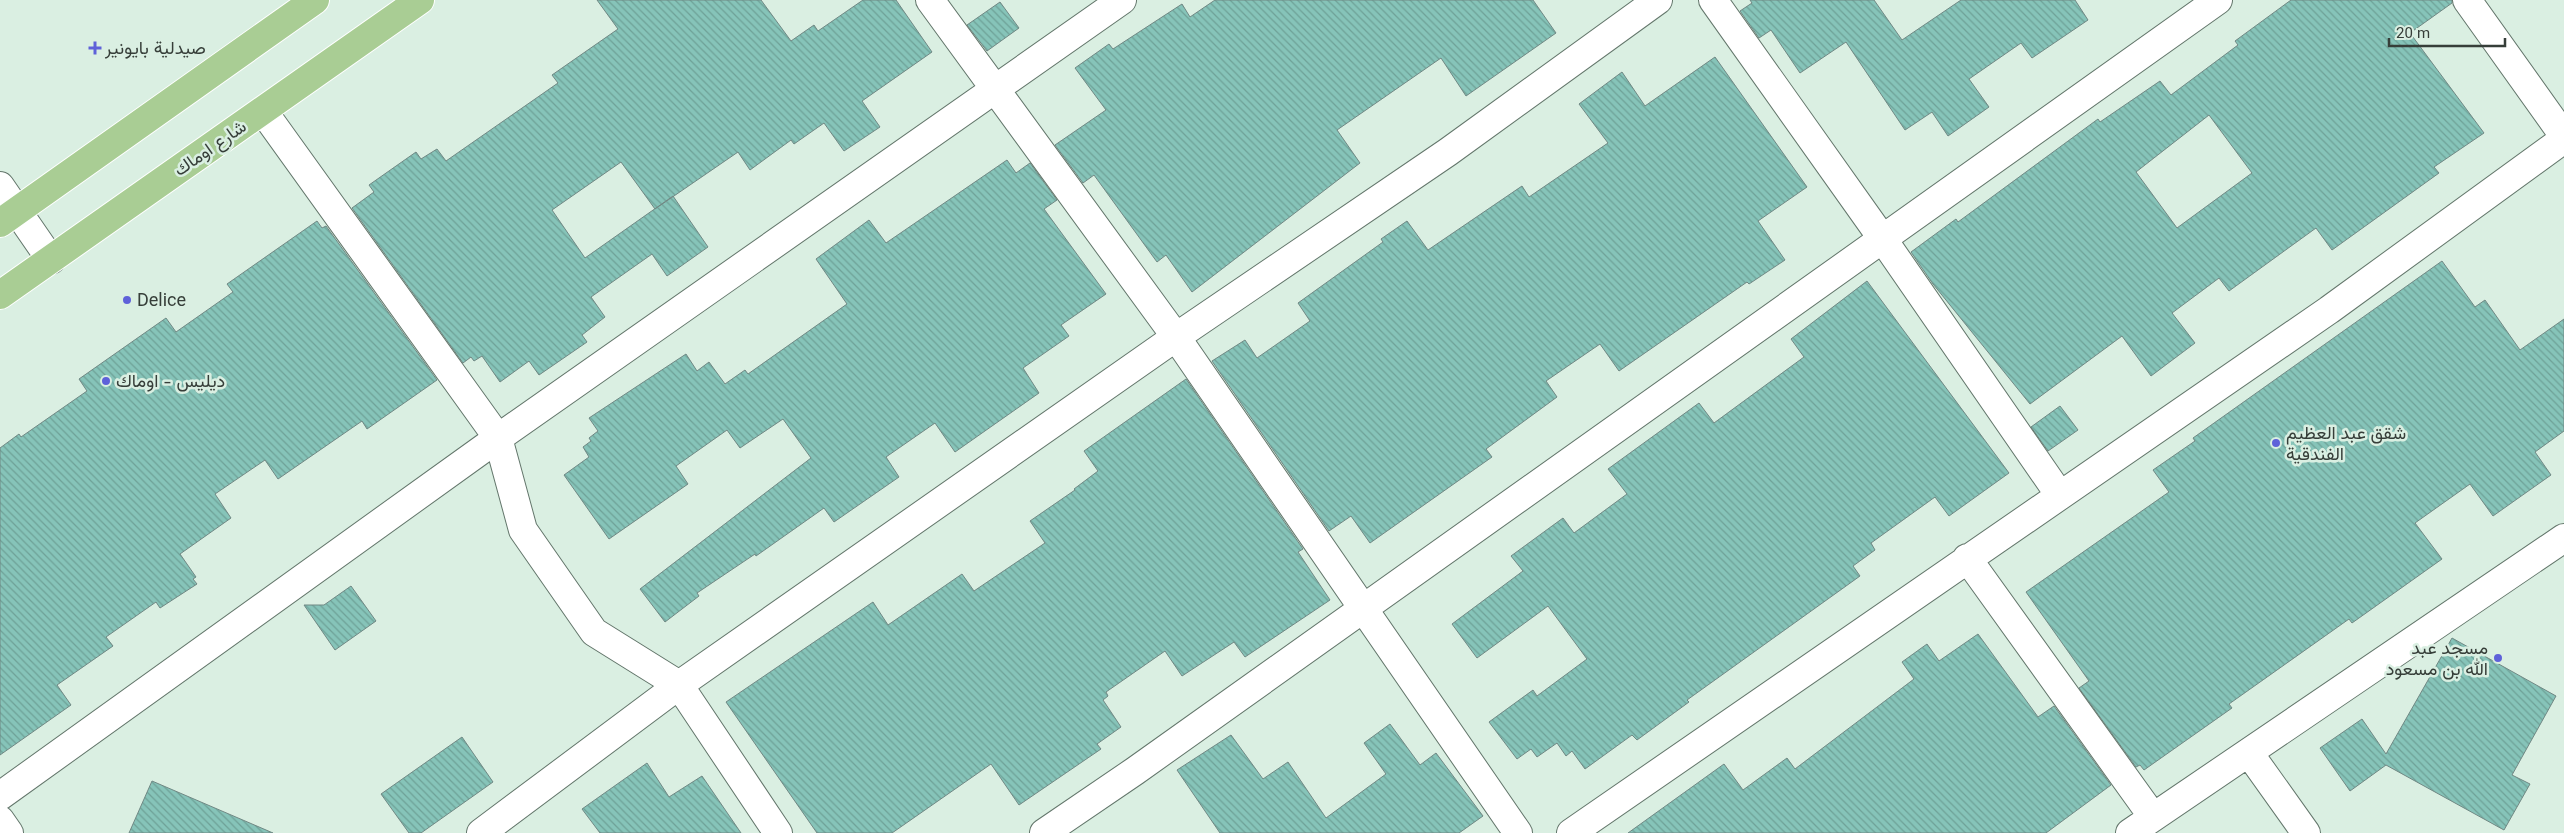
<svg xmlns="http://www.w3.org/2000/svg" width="2564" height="833" font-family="Georgia,Vazirmatn,serif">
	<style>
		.building { fill: url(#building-back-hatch); stroke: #708884; fill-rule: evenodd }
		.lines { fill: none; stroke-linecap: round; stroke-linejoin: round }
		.minor-casing { stroke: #63766b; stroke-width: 30 }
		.major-casing { stroke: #fff; stroke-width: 30 }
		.minor { stroke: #fff; stroke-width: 28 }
		.major { stroke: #a9cd94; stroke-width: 28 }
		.poi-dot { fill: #5e61d9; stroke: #daefe2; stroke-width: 2 }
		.labels { text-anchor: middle; stroke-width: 5; stroke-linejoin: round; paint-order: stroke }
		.poi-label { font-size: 18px; fill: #363e39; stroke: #daefe2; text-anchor: start }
		.street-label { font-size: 18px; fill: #363e39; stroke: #daefe2 }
	</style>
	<defs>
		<pattern id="building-back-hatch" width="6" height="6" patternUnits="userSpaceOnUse" patternTransform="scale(1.25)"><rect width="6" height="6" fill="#86c4b9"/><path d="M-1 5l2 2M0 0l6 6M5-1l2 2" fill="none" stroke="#6ea197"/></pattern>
	</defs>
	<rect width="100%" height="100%" fill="#daefe2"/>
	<path class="building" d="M 597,0 L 761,0 L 791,41 L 814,25 L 818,31 L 863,0 L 896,0 L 932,52 L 862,101 L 880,127 L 844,151 L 824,123 L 794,144 L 791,140 L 750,170 L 738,152 L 655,209 L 621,162 L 552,210 L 585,258 L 673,196 L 708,247 L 667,276 L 652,254 L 591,297 L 605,317 L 582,335 L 587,342 L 539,375 L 529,361 L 500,382 L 482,356 L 474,361 L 471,357 L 463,363 L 352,208 L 374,192 L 369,185 L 416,152 L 421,159 L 437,149 L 446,161 L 558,83 L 552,75 L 618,29 Z
		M 1215,0 L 1533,0 L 1556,33 L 1466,96 L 1441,58 L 1337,130 L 1360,163 L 1192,292 L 1166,255 L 1157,262 L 1094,175 L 1083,183 L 1055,145 L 1106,110 L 1075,68 L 1109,44 L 1113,49 L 1182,4 L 1190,17 Z
		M 1750,0 L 1874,0 L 1902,40 L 1961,0 L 2075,0 L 2088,20 L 2032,58 L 2021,43 L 1969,79 L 1989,107 L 1948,136 L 1932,112 L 1905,130 L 1846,42 L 1800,73 L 1771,30 L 1759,38 L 1740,11 L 1752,3 Z
		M 2291,0 L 2452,0 L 2452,3 L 2410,33 L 2484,133 L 2434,167 L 2439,173 L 2332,250 L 2316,228 L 2229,291 L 2219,278 L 2172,313 L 2195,343 L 2151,376 L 2122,336 L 2030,404 L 1933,284 L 1911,252 L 1956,219 L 1958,222 L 2098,119 L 2100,122 L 2160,81 L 2171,95 L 2238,45 L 2235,41 ZM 2209,115 L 2252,173 L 2177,228 L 2136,172 Z
		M 1000,2 L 1019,28 L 987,51 L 967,25 Z
		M 1715,57 L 1807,187 L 1758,221 L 1785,260 L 1749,284 L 1747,282 L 1619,371 L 1600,344 L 1546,381 L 1557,397 L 1486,449 L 1492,457 L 1370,543 L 1351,516 L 1329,531 L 1212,361 L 1245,340 L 1257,358 L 1310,321 L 1298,303 L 1383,242 L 1381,239 L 1407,221 L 1428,250 L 1522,186 L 1529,197 L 1608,143 L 1579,104 L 1622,72 L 1645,106 Z
		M 1007,160 L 1016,173 L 1030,163 L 1057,200 L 1044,209 L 1106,294 L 1061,325 L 1069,336 L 1023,368 L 1039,393 L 955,452 L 935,423 L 886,457 L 899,477 L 834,522 L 824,508 L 756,556 L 755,554 L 697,593 L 699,596 L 665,622 L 640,589 L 811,458 L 783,419 L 740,448 L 727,430 L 676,466 L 688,484 L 609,539 L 564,475 L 589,457 L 583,447 L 591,441 L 589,438 L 598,431 L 589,418 L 686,354 L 697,371 L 709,362 L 725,384 L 745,370 L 748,374 L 847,304 L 816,259 L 869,220 L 886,243 Z
		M 317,221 L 322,228 L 326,226 L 437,380 L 367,429 L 362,421 L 278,479 L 265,460 L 215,494 L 231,518 L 180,554 L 196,577 L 193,579 L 197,584 L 160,608 L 156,602 L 106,637 L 113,646 L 57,685 L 71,705 L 0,755 L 0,448 L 19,434 L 21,437 L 87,391 L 79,379 L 166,318 L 176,332 L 233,292 L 227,284 Z
		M 2442,261 L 2475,307 L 2485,300 L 2520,350 L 2564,319 L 2564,431 L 2535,452 L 2551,475 L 2493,516 L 2470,484 L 2415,523 L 2442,559 L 2352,623 L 2349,619 L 2229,704 L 2232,708 L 2144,770 L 2140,765 L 2136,767 L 2079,688 L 2089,681 L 2026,592 L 2169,492 L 2153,470 L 2195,441 L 2193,438 Z
		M 1867,281 L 2009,473 L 1949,516 L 1935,497 L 1871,543 L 1875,550 L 1853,566 L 1860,576 L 1687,700 L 1689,702 L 1637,740 L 1632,735 L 1585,769 L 1572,751 L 1566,756 L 1557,743 L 1537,757 L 1531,749 L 1517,759 L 1489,722 L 1533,690 L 1537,696 L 1587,659 L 1548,606 L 1477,658 L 1452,624 L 1523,571 L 1511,556 L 1563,518 L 1574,533 L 1627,494 L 1608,469 L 1699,403 L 1714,423 L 1804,357 L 1791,339 Z
		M 1186,379 L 1303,549 L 1298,552 L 1330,600 L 1245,657 L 1234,642 L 1182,676 L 1165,651 L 1106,692 L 1108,696 L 1103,700 L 1121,727 L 1097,744 L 1101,749 L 1019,805 L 991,764 L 892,833 L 817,833 L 726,702 L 873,602 L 888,625 L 962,574 L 974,591 L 1045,543 L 1030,521 L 1075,490 L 1074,489 L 1098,471 L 1084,451 Z
		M 2060,406 L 2078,430 L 2048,451 L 2031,427 Z
		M 351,586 L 376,621 L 335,650 L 304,605 L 324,605 Z
		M 1978,634 L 2038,717 L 2054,706 L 2111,785 L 2046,833 L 1628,833 L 1724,764 L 1743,790 L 1787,758 L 1795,769 L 1914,679 L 1902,662 L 1927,644 L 1939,661 Z
		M 2452,638 L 2556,696 L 2512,775 L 2530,784 L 2504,830 L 2386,765 L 2350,791 L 2320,748 L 2362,719 L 2386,754 Z
		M 1390,724 L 1420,765 L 1436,753 L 1483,816 L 1459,833 L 1220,833 L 1177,770 L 1231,735 L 1263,779 L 1288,762 L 1326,818 L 1386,774 L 1364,743 Z
		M 462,737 L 493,782 L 421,833 L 409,833 L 381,794 Z
		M 647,763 L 669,797 L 702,776 L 741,833 L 600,833 L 582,809 Z
		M 152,781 L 273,833 L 129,833 Z"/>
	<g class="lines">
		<defs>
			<path id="minor" d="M 930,0 L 1176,337 L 1518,833
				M 1713,0 L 1882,238 L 2059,494
				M 2467,0 L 2564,136
				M 263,111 L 498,438 L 523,530 L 594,632 L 679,685 L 778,833
				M 0,186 L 51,260
				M 1967,558 L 2153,817
				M 2249,753 L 2306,833
				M 0,796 L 498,438 L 1122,0
				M 0,820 L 9,833
				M 481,833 L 679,685 L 1176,337 L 1448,152 L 1658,0
				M 1044,833 L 1135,771 L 2218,0
				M 1571,833 L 2329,310 L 2564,139
				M 2130,833 L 2564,538"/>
			<path id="major" d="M 0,223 L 315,0
				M 0,295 L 420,0"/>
		</defs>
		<use href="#minor" class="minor-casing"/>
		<use href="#major" class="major-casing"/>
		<use href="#minor" class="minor"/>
		<use href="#major" class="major"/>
	</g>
	<g class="poi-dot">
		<path d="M92.5 40.5h5v5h5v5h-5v5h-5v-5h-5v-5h5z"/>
		<circle cx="127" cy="300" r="5"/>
		<circle cx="106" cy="381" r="5"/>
		<circle cx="2276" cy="443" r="5"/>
		<circle cx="2498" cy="658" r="5"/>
	</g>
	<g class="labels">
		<g class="poi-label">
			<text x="105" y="54">صيدلية بايونير</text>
			<text x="137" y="306">Delice</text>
			<text x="116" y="387">ديليس - اوماك</text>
			<text x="2286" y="439">شقق عبد العظيم<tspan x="2286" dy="21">الفندقية</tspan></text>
			<text x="2488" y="654" text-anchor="end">مسجد عبد<tspan x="2488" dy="21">الله بن مسعود</tspan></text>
		</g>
		<g class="street-label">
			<text transform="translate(210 148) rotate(-35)" y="6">شارع اوماك</text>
		</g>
	</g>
	<path d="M2389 38v8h116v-8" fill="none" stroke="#363e39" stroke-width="2.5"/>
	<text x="2396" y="38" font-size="15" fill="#363e39" stroke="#daefe2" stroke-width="4" paint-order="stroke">20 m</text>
</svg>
